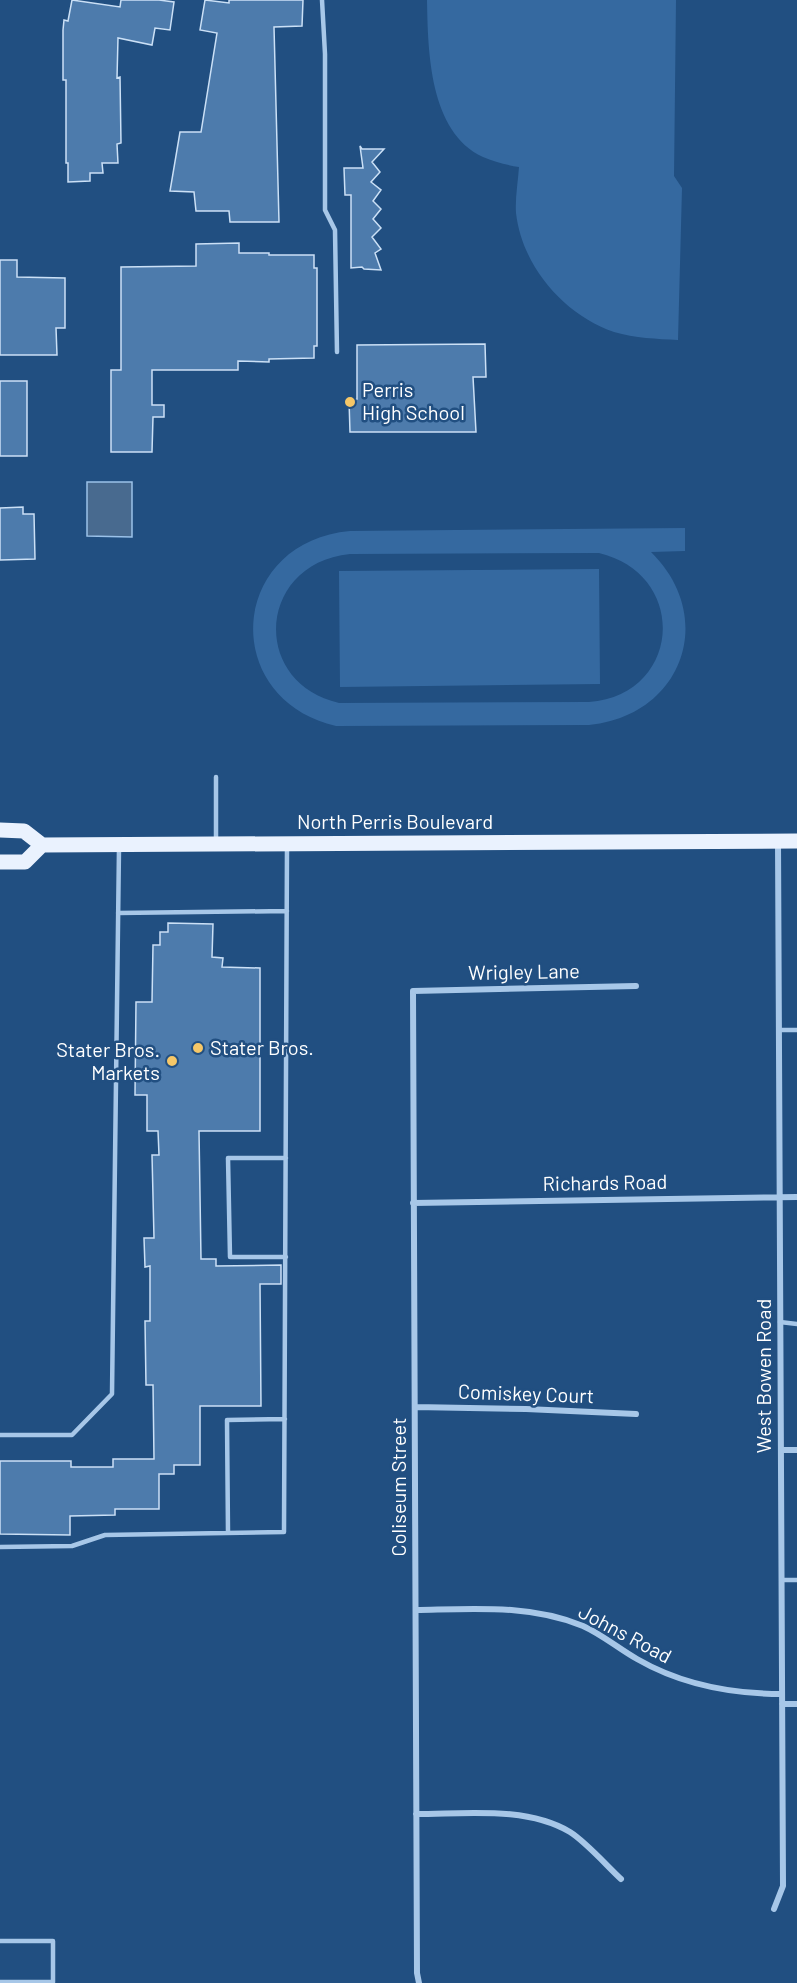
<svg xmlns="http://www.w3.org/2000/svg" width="797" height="1983" font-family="Barlow,sans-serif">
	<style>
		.green { fill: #3569a0; fill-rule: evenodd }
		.water { fill: #486a8f; stroke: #9bc2e9; stroke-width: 1.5 }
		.building { fill: #4d7bac; stroke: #cbe0f6; stroke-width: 1.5 }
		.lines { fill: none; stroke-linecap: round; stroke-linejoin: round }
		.service { stroke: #a7c7e8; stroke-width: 4.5 }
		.minor { stroke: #a7c7e8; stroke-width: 6 }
		.primary { stroke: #eaf2fe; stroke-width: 15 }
		.poi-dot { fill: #f5c768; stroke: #214f81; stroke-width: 2 }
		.labels { text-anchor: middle; stroke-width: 5; stroke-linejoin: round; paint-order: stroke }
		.poi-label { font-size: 20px; fill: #fff; stroke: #214f81; text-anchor: start }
		.street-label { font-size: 20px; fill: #fff; stroke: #214f81 }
	</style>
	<rect width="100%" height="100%" fill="#214f81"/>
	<path class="green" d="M 427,0 L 676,0 L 674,176 L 682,188 L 678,340 C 657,339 635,338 614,332 C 564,315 522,266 516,213 C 515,198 518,182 519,167 C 507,165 494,162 483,157 C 429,132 428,51 427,0 Z
		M 685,528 L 685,551 L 651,552 C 718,618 682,716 589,725 L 336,726 C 218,698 229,542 350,531 ZM 599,553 C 690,575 681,695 589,702 L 339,703 C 249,682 258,563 350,554 Z
		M 599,569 L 600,684 L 340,687 L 339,571 Z"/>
	<path class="water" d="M 87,482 L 132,482 L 132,537 L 87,536 Z"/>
	<path class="building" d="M 72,0 L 120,7 L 121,0 L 159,0 L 174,2 L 170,30 L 155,28 L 152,45 L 118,38 L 117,78 L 120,77 L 121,143 L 117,144 L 118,163 L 102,163 L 103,173 L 90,173 L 90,181 L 68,182 L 68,163 L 66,163 L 66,80 L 63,80 L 63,30 L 64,20 L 68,21 Z
		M 205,0 L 229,3 L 229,0 L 303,0 L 302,26 L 274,27 L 279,222 L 230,222 L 229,211 L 196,211 L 194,192 L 170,191 L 180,132 L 201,132 L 217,33 L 200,30 Z
		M 360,146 L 362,149 L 384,149 L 372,162 L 380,172 L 371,182 L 381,190 L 373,201 L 381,209 L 373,219 L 381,228 L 372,237 L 381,249 L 375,253 L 381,270 L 364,269 L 362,267 L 351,268 L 351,195 L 345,195 L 344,168 L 363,168 Z
		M 239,243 L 239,253 L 269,253 L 269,255 L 314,255 L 314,268 L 317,268 L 317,346 L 314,346 L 314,358 L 269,359 L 269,362 L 238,361 L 238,370 L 152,370 L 152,405 L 164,405 L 164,417 L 153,417 L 152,452 L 111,452 L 111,370 L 121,370 L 121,267 L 196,266 L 196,244 Z
		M 0,260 L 17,260 L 17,277 L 65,278 L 65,328 L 56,328 L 57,355 L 0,355 Z
		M 485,344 L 486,377 L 473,377 L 476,432 L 350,432 L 349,400 L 357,399 L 357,345 Z
		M 0,381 L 27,381 L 27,456 L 0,456 Z
		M 23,507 L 23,514 L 34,514 L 35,559 L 0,560 L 0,508 Z
		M 168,923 L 213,924 L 212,957 L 223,958 L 222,967 L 260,968 L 260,1131 L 199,1131 L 201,1259 L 216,1259 L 216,1266 L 281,1265 L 281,1284 L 260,1284 L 261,1406 L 200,1406 L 200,1465 L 174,1465 L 174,1474 L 159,1474 L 159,1509 L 115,1509 L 115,1515 L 70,1516 L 70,1535 L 0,1534 L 0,1461 L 71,1461 L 71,1467 L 113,1467 L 113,1459 L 154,1459 L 153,1385 L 146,1385 L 145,1321 L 150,1321 L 150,1266 L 145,1267 L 144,1238 L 154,1238 L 152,1155 L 159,1155 L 158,1131 L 147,1131 L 147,1095 L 135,1095 L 136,1002 L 152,1002 L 153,945 L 160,945 L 160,932 L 168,932 Z"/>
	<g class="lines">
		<path class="service" d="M 322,0 L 325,54 L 325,210 L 335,230 L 337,352
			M 216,841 L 216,777
			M 118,913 L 287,911
			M 779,1030 L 797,1030
			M 286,1257 L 230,1257 L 228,1158 L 286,1158
			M 780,1322 L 797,1324
			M 0,1435 L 72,1435 L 112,1394 L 119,848
			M 228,1533 L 227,1420 L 285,1419
			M 0,1547 L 72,1546 L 105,1535 L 284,1532 L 287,845
			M 782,1580 L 797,1580
			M 0,1941 L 53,1941 L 53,1982 L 0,1982"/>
		<path class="minor" d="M 413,1203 L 797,1197
			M 415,1407 L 526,1409 L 636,1414
			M 781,1450 L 797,1450
			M 416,1610 C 472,1609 530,1604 583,1626 C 603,1635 619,1649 637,1659 C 682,1685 731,1694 782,1694
			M 782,1704 L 797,1704
			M 416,1814 C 466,1814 526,1806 570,1832 C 586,1842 607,1866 621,1879
			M 774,1909 L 783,1886 L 778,841
			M 419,1983 L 417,1973 L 413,991 L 636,986"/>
		<path class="primary" d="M 0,830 L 24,831 L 42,845
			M 0,862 L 25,862 L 42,845 L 797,841"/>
	</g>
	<g class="poi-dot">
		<circle cx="350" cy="402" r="6"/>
		<circle cx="198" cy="1048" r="6"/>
		<circle cx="172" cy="1061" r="6"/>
	</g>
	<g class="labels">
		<g class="poi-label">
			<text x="362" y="397">Perris<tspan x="362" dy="23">High School</tspan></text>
			<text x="210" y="1055">Stater Bros.</text>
			<text x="160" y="1057" text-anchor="end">Stater Bros.<tspan x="160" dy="23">Markets</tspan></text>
		</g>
		<g class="street-label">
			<text x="395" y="829">North Perris Boulevard</text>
			<text transform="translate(524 972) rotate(-1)" y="7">Wrigley Lane</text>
			<text transform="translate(605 1183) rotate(-1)" y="7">Richards Road</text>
			<text transform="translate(764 1376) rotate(-90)" y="7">West Bowen Road</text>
			<text transform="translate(526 1394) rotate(2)" y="7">Comiskey Court</text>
			<text transform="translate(399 1487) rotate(-90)" y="7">Coliseum Street</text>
			<text transform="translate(625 1634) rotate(28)" y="7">Johns Road</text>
		</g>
	</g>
</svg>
